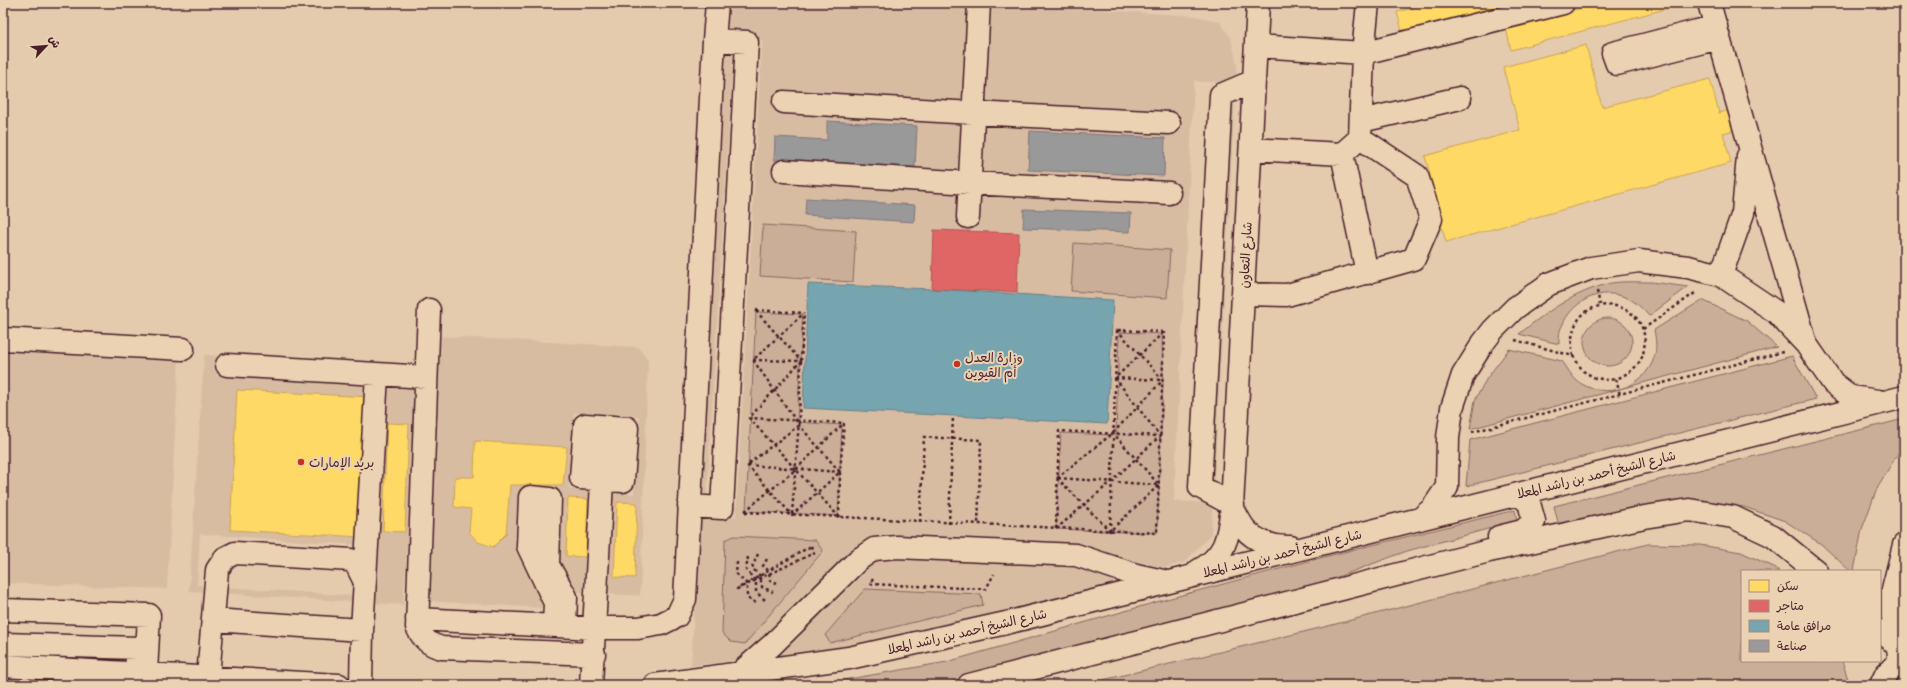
<svg xmlns="http://www.w3.org/2000/svg" width="1907" height="688" font-family="'Gochi Hand','Playpen Sans Arabic',sans-serif">
	<style>
		.built { fill: #d7bca2; fill-rule: evenodd }
		.green { fill: #caae97; stroke: #8a6661 }
		.homes { fill: #ffd966; stroke: #c9a154 }
		.shops { fill: #e06666; stroke: #b35154 }
		.public { fill: #76a5af; stroke: #697d87 }
		.industry { fill: #999; stroke: #817478 }
		.lines { fill: none; stroke-linecap: round; stroke-linejoin: round }
		.minor-casing { stroke: #4a1f2b; stroke-width: 25 }
		.major-casing { stroke: #4a1f2b; stroke-width: 25 }
		.path { stroke: #4a1f2b; stroke-width: 2.5; stroke-dasharray: 3 3; stroke-linecap: butt }
		.minor { stroke: #ead2b2; stroke-width: 22 }
		.major { stroke: #ead2b2; stroke-width: 22 }
		.poi-dot { fill: #c8321e; stroke: #ead2b2; stroke-width: 1.5 }
		.labels { text-anchor: middle; stroke-width: 4; stroke-linejoin: round; paint-order: stroke }
		.street-label { font-size: 13px; fill: #4a1f2b; stroke: #ead2b2 }
		.poi-label { font-size: 13px; fill: #4a1f2b; stroke: #ead2b2; text-anchor: start }
	</style>
	<rect width="100%" height="100%" fill="#e4cbad"/>
	<filter id="ink" filterUnits="userSpaceOnUse"><feTurbulence type="fractalNoise" baseFrequency=".025" numOctaves="2"/><feDisplacementMap in="SourceGraphic" scale="8" xChannelSelector="R" yChannelSelector="G"/><feConvolveMatrix kernelMatrix="1 2 1 2 8 2 1 2 1" color-interpolation-filters="sRGB"/></filter>
	<g filter="url(#ink)">
		<path class="built" d="M 729,3 L 990,3 L 1195,16 L 1219,21 L 1231,38 L 1237,65 L 1211,534 L 1185,562 L 1010,612 L 847,647 L 691,666 ZM 734,38 L 762,40 L 736,517 L 706,512 ZM 1194,81 L 1230,83 L 1210,503 L 1174,501 ZM 934,230 L 1019,233 L 1017,292 L 933,289 ZM 808,285 L 1112,319 L 1107,424 L 803,408 Z
			M 437,336 L 638,347 L 648,360 L 640,596 L 578,592 L 543,608 L 425,601 ZM 574,413 L 639,417 L 634,494 L 569,489 ZM 475,441 L 567,447 L 563,485 L 510,485 L 506,534 L 493,546 L 478,542 L 470,532 L 471,509 L 454,507 L 455,477 L 474,477 ZM 568,499 L 588,499 L 585,557 L 566,556 Z
			M 3,346 L 179,355 L 167,589 L 3,583 Z
			M 204,355 L 419,369 L 403,605 L 189,591 ZM 237,390 L 370,397 L 363,537 L 231,530 ZM 387,423 L 409,424 L 405,532 ZM 200,534 L 359,545 L 356,596 L 197,585 Z"/>
		<path class="green" d="M 763,225 L 856,231 L 853,282 L 760,276 Z
			M 1074,243 L 1170,250 L 1167,298 L 1071,291 Z
			M 1651,282 L 1688,287 L 1649,316 C 1641,307 1633,299 1622,296 C 1597,288 1571,303 1562,326 C 1559,331 1559,338 1559,344 L 1519,334 C 1548,311 1574,292 1611,283 C 1623,281 1638,282 1651,282 Z
			M 1702,300 L 1747,321 L 1777,347 L 1470,429 L 1475,400 L 1487,378 L 1509,349 L 1562,361 C 1567,367 1571,376 1577,381 C 1603,400 1643,390 1654,358 C 1657,350 1656,339 1654,330 Z
			M 756,312 L 803,314 L 797,422 L 842,425 L 838,516 L 746,511 Z
			M1584 342a24 24 0 1 1 48 0a24 24 0 1 1-48 0Z
			M 1119,332 L 1162,334 L 1163,380 L 1157,533 L 1056,529 L 1061,433 L 1116,435 Z
			M 1792,356 L 1816,399 L 1466,486 L 1470,440 Z
			M 1904,419 L 1904,444 L 1878,486 L 1862,529 L 1854,571 L 1850,571 L 1821,544 L 1785,521 L 1744,507 L 1701,501 L 1560,530 L 1554,506 Z
			M 1515,510 L 1517,521 L 1407,551 L 1311,587 L 945,683 L 932,685 L 814,685 L 947,662 L 1167,599 L 1324,557 Z
			M 734,536 L 815,540 L 823,551 L 745,644 L 731,642 L 722,633 L 725,540 Z
			M 1648,544 L 1700,545 L 1741,552 L 1776,568 L 1779,571 L 1742,571 L 1742,661 L 1842,661 L 1850,685 L 1082,685 L 1324,627 Z
			M 865,589 L 981,594 L 983,605 L 830,643 L 825,635 Z"/>
		<path class="homes" d="M 1433,3 L 1531,3 L 1403,35 L 1397,12 Z
			M 1600,3 L 1684,4 L 1511,50 L 1506,28 Z
			M 1586,45 L 1602,107 L 1710,79 L 1719,113 L 1733,109 L 1739,129 L 1723,133 L 1731,163 L 1446,242 L 1437,209 L 1424,190 L 1433,186 L 1425,156 L 1520,130 L 1503,67 Z
			M 966,315 L 1027,319 L 1023,377 L 963,373 Z
			M980 344a18 18 0 1 1 36 0a18 18 0 1 1-36 0Z
			M 237,390 L 370,397 L 363,537 L 230,530 Z
			M 387,423 L 409,424 L 405,532 L 383,531 Z
			M 475,441 L 567,447 L 563,485 L 510,485 L 506,534 L 493,547 L 478,542 L 469,532 L 471,509 L 454,507 L 455,477 L 474,477 Z
			M 568,498 L 588,499 L 586,557 L 566,556 Z
			M 617,502 L 637,503 L 635,578 L 614,577 Z"/>
		<path class="shops" d="M 934,230 L 1019,233 L 1017,292 L 932,289 Z"/>
		<path class="public" d="M 808,284 L 932,289 L 1113,300 L 1107,424 L 803,408 Z"/>
		<path class="industry" d="M 827,121 L 917,126 L 915,167 L 774,160 L 775,137 L 827,140 Z
			M 1030,131 L 1165,138 L 1164,176 L 1028,170 Z
			M 806,198 L 915,205 L 914,222 L 805,215 Z
			M 1024,209 L 1131,213 L 1130,232 L 1023,228 Z"/>
		<g class="lines">
			<defs>
				<path id="minor" d="M 1368,3 L 1363,53 L 1563,3
					M 1709,3 L 1806,344 L 1833,383 L 1851,397 L 1878,401
					M 1716,26 L 1613,53 L 1617,64 L 1719,38
					M 1256,46 L 1363,53 L 1360,138 L 1342,154 L 1367,273
					M 784,102 L 973,113 L 1169,123
					M 1361,121 L 1460,98
					M 1251,149 L 1342,154
					M 784,171 L 970,183 L 1169,193
					M 968,217 L 979,3
					M 1721,275 L 1743,213 L 1748,156
					M 1243,294 L 1287,295 L 1414,259 L 1431,219 L 1417,176 L 1360,138
					M 429,310 L 417,627 C 423,639 429,645 442,648 L 594,654
					M 3,339 L 183,349
					M 227,365 L 426,377
					M 585,425 L 627,428 L 623,481 L 581,478 Z
					M 1233,505 L 1200,487 L 1221,95 L 1254,81
					M 689,506 L 722,508 L 747,42 L 714,40 L 717,3
					M 1232,507 L 1258,3
					M 1420,519 L 1432,509 L 1447,487 L 1448,438 L 1452,408 L 1463,375 L 1483,343 L 1493,330 L 1515,308 L 1549,284 L 1591,268 L 1639,261 L 1688,267 L 1721,275 L 1776,312 L 1806,344
					M 1499,537 L 1523,531 L 1534,521 L 1529,503 L 1519,494
					M 1198,571 C 1227,555 1228,537 1232,507 C 1236,514 1240,523 1245,529 C 1256,542 1275,548 1291,547
					M 3,610 L 149,615 L 146,673
					M 417,619 L 595,628 L 638,628 L 661,624 L 677,616 L 685,599 L 714,40
					M 213,620 L 362,630
					M 554,625 L 555,603 L 528,546 L 530,497 L 550,499 L 548,565 L 566,597 L 565,626
					M 1880,631 L 1899,647
					M 3,644 L 138,648 L 136,672
					M 3,666 L 339,685
					M 740,673 L 772,645 L 858,560 L 874,549 L 897,547 L 1076,555 L 1136,575 L 1163,581
					M 208,677 L 217,570 L 225,558 L 235,553 L 351,560 L 357,566 L 365,582
					M 361,685 L 362,630 L 377,375
					M 591,685 L 605,427
					M 655,685 L 849,658 L 1006,623 L 1904,397
					M 969,685 L 1489,551 L 1644,517 L 1689,510 L 1733,517 L 1773,536 L 1816,571"/>
				<path id="major" d="M 1904,545 L 1893,589 L 1893,617 L 1900,661 L 1904,667
					M 1881,685 L 1886,674 L 1900,661"/>
			</defs>
			<use href="#minor" class="minor-casing"/>
			<use href="#major" class="major-casing"/>
			<path class="path" d="M 1597,291 L 1600,305
				M 756,310 L 804,313
				M 756,311 L 801,361 L 749,418 L 839,517
				M 1643,329 L 1695,293
				M 1118,330 L 1164,332
				M 1515,340 L 1573,356 L 1583,371 L 1595,378 L 1608,380 L 1616,379
				M 1573,356 C 1560,287 1653,292 1644,349 C 1642,365 1630,373 1616,379 L 1620,395
				M 753,360 L 801,361 L 804,313
				M 1115,378 L 1162,380
				M 799,425 L 747,465 L 792,515 L 840,472 L 799,425 L 753,360 L 804,313
				M 1472,432 L 1783,352
				M 748,465 L 840,472 L 844,423 L 750,418
				M 1057,478 L 1113,433 L 1163,380 L 1117,330
				M 1057,478 L 1110,531 L 1159,485 L 1113,433
				M 1058,478 L 1159,485
				M 745,511 L 795,470 L 844,423
				M 745,512 L 1157,533 L 1164,332
				M 792,514 L 799,421 L 801,361
				M 839,517 L 840,473
				M 920,522 L 924,437 L 981,440 L 978,525
				M 949,524 L 953,416
				M 1056,529 L 1111,482 L 1160,436 L 1115,378 L 1164,332
				M 1056,529 L 1059,431 L 1160,436
				M 1110,531 L 1117,330
				M 811,546 L 814,553 L 737,589 Z
				M 758,554 L 752,568 L 760,576 L 762,587 L 773,592
				M 748,557 L 746,570 L 756,581 L 756,592 L 765,600
				M 767,559 L 763,566 L 769,571 L 770,580 L 777,583
				M 737,562 L 736,574 L 747,584 L 747,598 L 756,603
				M 873,579 L 870,584 L 986,589 L 994,574"/>
			<use href="#minor" class="minor"/>
			<use href="#major" class="major"/>
		</g>
	</g>
	<g class="poi-dot">
		<circle cx="957" cy="364" r="4"/>
		<circle cx="301" cy="462" r="4"/>
	</g>
	<g class="labels">
		<g class="street-label">
			<text transform="translate(1245 255) rotate(-87)" y="5">شارع التعاون</text>
			<text transform="translate(1596 474) rotate(-14)" y="5">شارع الشيخ أحمد بن راشد المعلا</text>
			<text transform="translate(1282 553) rotate(-14)" y="5">شارع الشيخ أحمد بن راشد المعلا</text>
			<text transform="translate(967 631) rotate(-13)" y="5">شارع الشيخ أحمد بن راشد المعلا</text>
		</g>
		<g class="poi-label">
			<text x="965" y="362">وزارة العدل<tspan x="965" dy="15">أم القيوين</tspan></text>
			<text x="309" y="467">بريد الإمارات</text>
		</g>
	</g>
	<rect width="1907" height="688" fill="none" stroke="#ead2b2" stroke-width="16"/>
	<rect x="8" y="8" width="1891" height="672" fill="none" stroke="#4a1f2b" stroke-width="1.5" filter="url(#ink)"/>
	<rect x="1741" y="570" width="140" height="92" fill="#ead2b2" stroke="#aa8a7c"/>
	<rect x="1749" y="580" width="20" height="12" fill="#ffd966" stroke="#aa8a7c"/>
	<text x="1777" y="590" font-size="12" fill="#4a1f2b">سكن</text>
	<rect x="1749" y="600" width="20" height="12" fill="#e06666" stroke="#aa8a7c"/>
	<text x="1777" y="610" font-size="12" fill="#4a1f2b">متاجر</text>
	<rect x="1749" y="620" width="20" height="12" fill="#76a5af" stroke="#aa8a7c"/>
	<text x="1777" y="630" font-size="12" fill="#4a1f2b">مرافق عامة</text>
	<rect x="1749" y="640" width="20" height="12" fill="#999999" stroke="#aa8a7c"/>
	<text x="1777" y="650" font-size="12" fill="#4a1f2b">صناعة</text>
	<g transform="translate(46 46) rotate(64)" stroke="#ead2b2" stroke-width="3" paint-order="stroke">
	<path d="M0-3L7 15L0 10L-7 15Z" fill="#4a1f2b"/>
	<text y="-6" font-size="11" font-weight="bold" text-anchor="middle" fill="#4a1f2b">ش</text>
	</g>
</svg>
